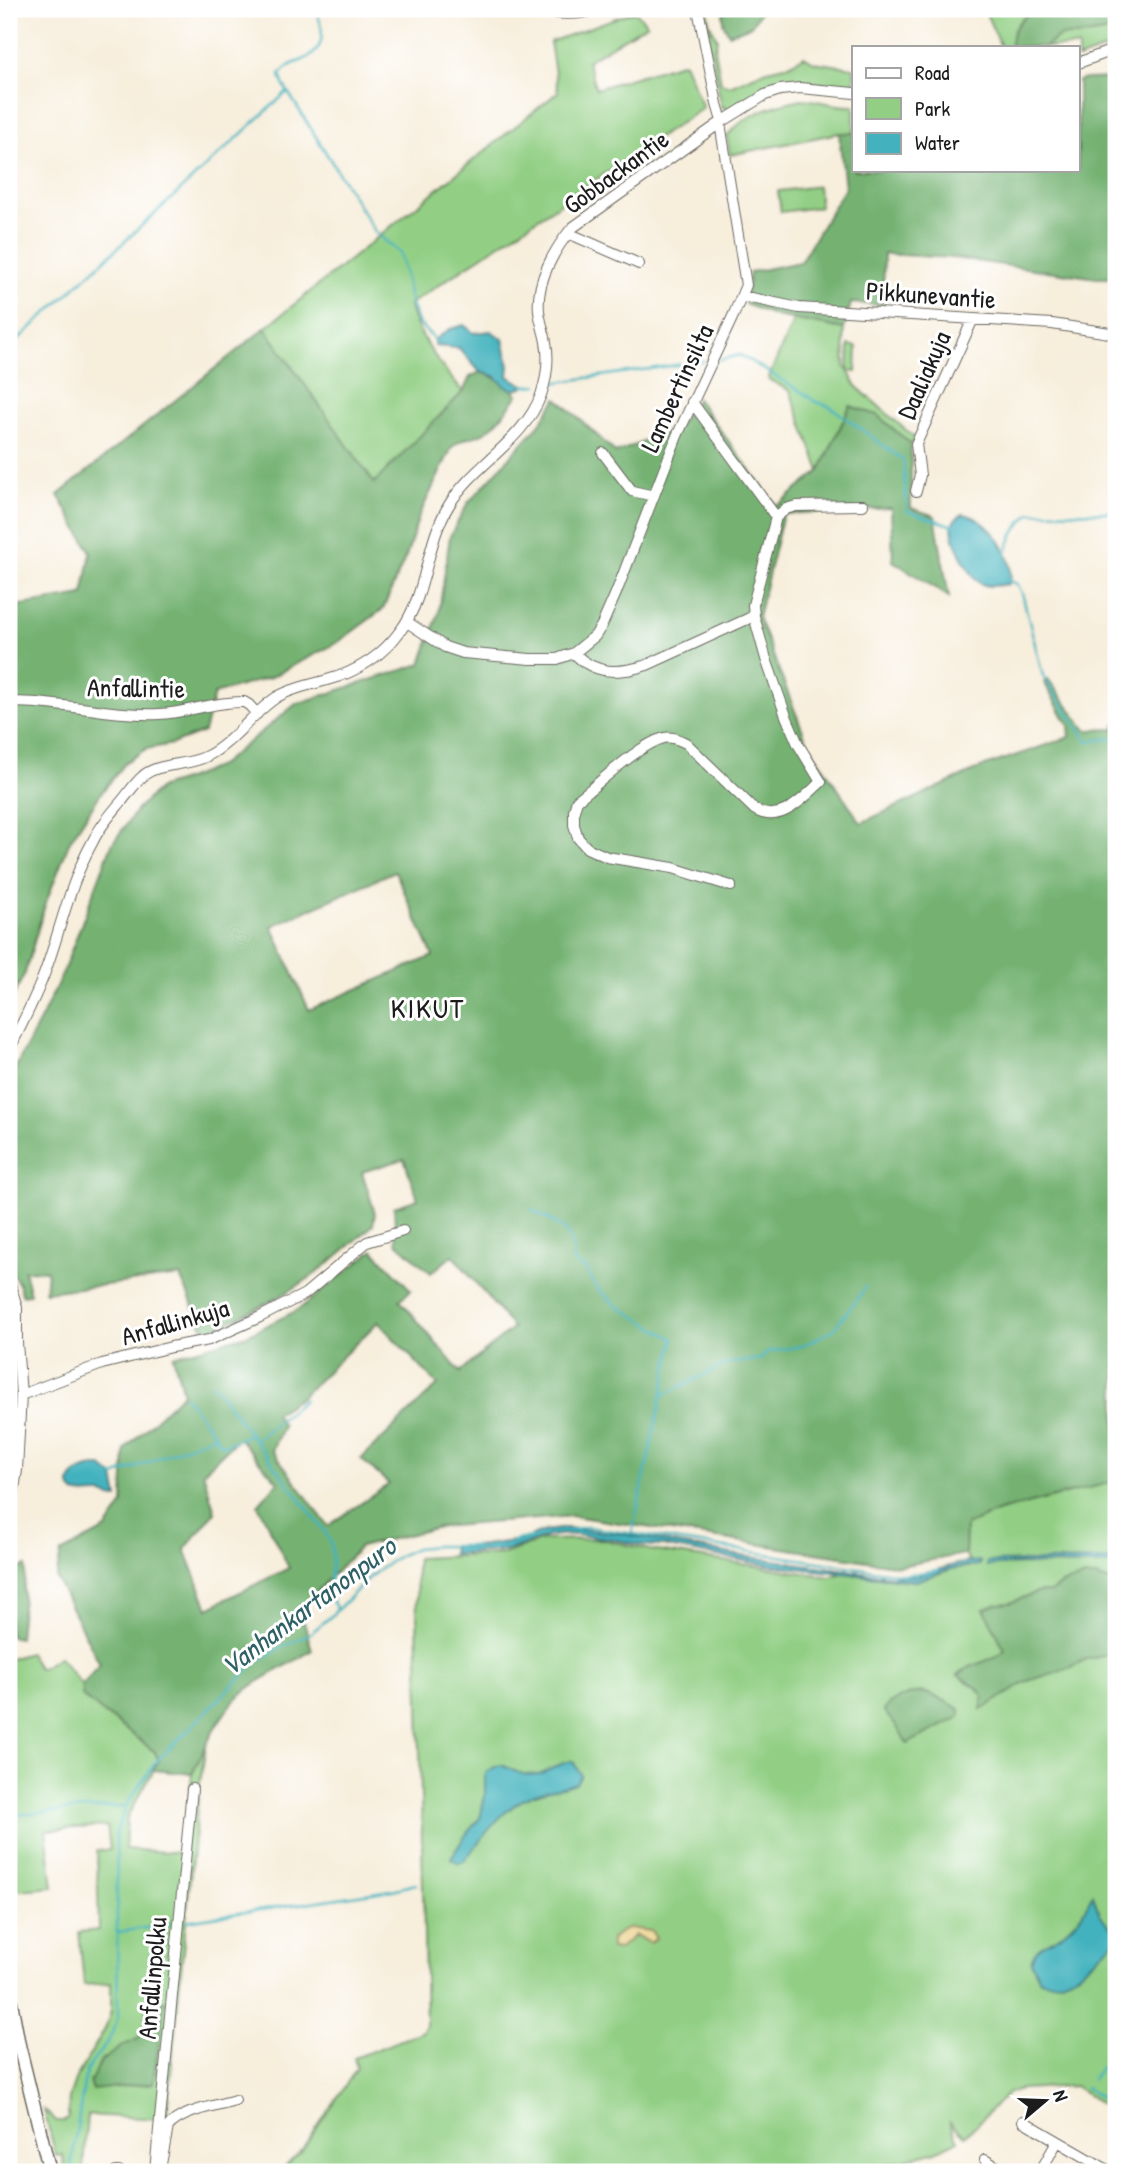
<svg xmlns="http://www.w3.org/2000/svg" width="1125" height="2181" font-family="'Patrick Hand',sans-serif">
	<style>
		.green { fill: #92cf84; stroke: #577650; stroke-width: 2 }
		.forest { fill: #75b272; stroke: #486747; stroke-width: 2; fill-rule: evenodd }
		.sand { fill: #eeda9e; stroke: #857b5d; stroke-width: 2 }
		.water { fill: #43b2be; stroke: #30676d; stroke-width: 2 }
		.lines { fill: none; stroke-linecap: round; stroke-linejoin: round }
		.stream { stroke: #43b2be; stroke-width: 2.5 }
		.minor-casing { stroke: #69665f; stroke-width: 12 }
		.major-casing { stroke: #69665f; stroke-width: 15 }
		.minor { stroke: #fff; stroke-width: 10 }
		.major { stroke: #fff; stroke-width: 12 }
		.labels { text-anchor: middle; stroke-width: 6; stroke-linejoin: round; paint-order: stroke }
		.street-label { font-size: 26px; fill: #1c1c1c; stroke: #fff }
		.neighbourhood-label { font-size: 28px; letter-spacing: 2px; fill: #1c1c1c; stroke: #fff }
		.water-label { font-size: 28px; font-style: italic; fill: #2e6065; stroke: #fff }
	</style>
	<rect width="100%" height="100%" fill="#fff"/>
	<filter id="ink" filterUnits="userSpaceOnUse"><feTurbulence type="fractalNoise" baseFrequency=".0143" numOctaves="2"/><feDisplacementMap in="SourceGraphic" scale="14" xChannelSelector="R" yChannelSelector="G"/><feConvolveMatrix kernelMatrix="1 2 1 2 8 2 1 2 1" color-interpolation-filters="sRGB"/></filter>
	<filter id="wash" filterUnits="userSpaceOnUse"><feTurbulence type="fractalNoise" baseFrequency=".00686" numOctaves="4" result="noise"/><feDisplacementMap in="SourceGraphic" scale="28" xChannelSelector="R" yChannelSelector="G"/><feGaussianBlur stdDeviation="1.57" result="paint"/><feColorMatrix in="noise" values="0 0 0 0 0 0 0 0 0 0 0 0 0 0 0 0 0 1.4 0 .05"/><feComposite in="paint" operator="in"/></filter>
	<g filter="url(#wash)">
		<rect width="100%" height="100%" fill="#f7eedc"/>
		<path class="green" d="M 702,9 L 708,9 L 709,22 L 717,39 L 715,49 L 721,83 L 730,86 L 767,70 L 789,65 L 804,56 L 814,62 L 854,68 L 854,87 C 825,84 793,77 766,89 C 752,95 738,115 722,107 L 709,42 C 713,32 705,19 702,9 Z
			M 984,9 L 1034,9 L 1019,22 L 1011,45 L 1013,47 L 1001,47 Z
			M 635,11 L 647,24 L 587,61 L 596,89 L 684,62 L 703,108 L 409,305 C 420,340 440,365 463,392 L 374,484 L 265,328 L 558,92 L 550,42 Z
			M 1116,30 L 1116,45 L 1078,59 L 1078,47 L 1044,47 L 1060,36 L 1080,36 Z
			M 802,99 C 820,100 836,107 854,106 L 854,133 L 839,133 L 730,155 L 727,136 C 746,113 773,105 802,99 Z
			M 818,186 L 820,207 L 781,212 L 778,191 Z
			M 794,319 L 844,329 L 845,367 L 848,370 L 849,345 L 857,347 L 856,372 L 848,371 L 857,387 L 916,439 L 911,444 L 877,415 L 850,406 L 820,471 L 790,391 L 768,379 Z
			M 1116,1481 L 1116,2114 L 1075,2086 L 1022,2089 L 1008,2093 L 965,2136 L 949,2121 L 958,2140 L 936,2151 L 861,2172 L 280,2172 L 302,2150 L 357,2068 L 354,2058 L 422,2032 L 426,2025 L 416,1568 L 417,1558 L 503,1554 L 544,1540 L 601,1539 L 650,1550 L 830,1577 L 843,1573 L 916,1581 L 951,1569 L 971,1566 L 965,1554 L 966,1525 L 999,1511 Z
			M 29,1653 L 39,1669 L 59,1657 L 82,1685 L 82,1696 L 155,1752 L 159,1761 L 127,1817 L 125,1849 L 182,1853 L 192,1774 L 206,1746 L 199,1789 L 167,2112 L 160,2119 L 87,2115 L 83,2169 L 93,2172 L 64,2172 L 63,2155 L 56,2156 L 44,2110 L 56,2121 L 63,2121 L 68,2117 L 69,2098 L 76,2078 L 105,2029 L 111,2011 L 111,1983 L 84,1985 L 79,1932 L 99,1930 L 97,1851 L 110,1849 L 107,1826 L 46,1830 L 53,1887 L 9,1891 L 9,1659 Z"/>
		<path class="forest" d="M 728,9 L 762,9 L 751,26 L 729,34 L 723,23 L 723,13 Z
			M 1034,9 L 1116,9 L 1116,30 L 1080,36 L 1060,36 L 1044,47 L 1013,47 L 1011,45 C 1012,25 1020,21 1034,9 Z
			M 1116,78 L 1116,278 L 1097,278 L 953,258 L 884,254 L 883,305 L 851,303 L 844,329 L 776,316 L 745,304 L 750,272 L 800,262 L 845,188 L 839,133 L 854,133 L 854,170 L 1078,170 L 1078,81 L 1086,79 Z
			M 265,328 L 374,483 L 463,392 L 470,377 L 480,372 C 493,376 509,384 518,395 C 508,408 498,424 483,433 C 471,440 466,435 452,447 L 419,516 L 407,554 L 383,609 L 337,643 L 271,677 L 214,694 L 204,732 L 172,744 L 146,749 L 126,762 L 101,793 L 70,841 L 45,905 L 25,973 L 9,1004 L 9,607 L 83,595 L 91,552 L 58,495 Z
			M 557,398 L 616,453 L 677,428 L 697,399 L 777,506 L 820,471 L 850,406 L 877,415 L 911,444 L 911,508 L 935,516 L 949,597 L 893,561 L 891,508 L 783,514 L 758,617 L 808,744 L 861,823 L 985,766 L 1070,737 L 1069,726 L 1044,682 L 1048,679 L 1086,730 L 1115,729 L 1116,723 L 1116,931 L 1112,935 L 1116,977 L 1116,1481 L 999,1511 L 966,1525 L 965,1554 L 900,1566 L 573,1516 L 439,1527 L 360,1547 L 300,1609 L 312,1650 C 292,1664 270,1673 250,1687 C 221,1708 208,1742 192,1774 L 153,1770 L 159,1761 L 155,1752 L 82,1696 L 82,1685 L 100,1664 L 56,1578 L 61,1553 L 106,1529 L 123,1504 L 125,1449 L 183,1393 L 173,1356 L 247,1335 L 298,1310 L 373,1250 L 411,1290 L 400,1300 L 460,1372 L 513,1328 L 453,1255 L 431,1273 L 396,1242 L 394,1207 L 418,1199 L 404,1159 L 362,1172 L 375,1213 L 373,1225 C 353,1243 333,1261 311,1277 C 278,1300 242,1316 205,1332 L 180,1276 L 45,1292 L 47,1271 L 24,1270 L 30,1294 L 22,1295 L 19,1284 L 9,1269 L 9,1091 L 14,1070 L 43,1015 L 63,972 L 112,844 L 139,807 L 161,787 L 187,779 L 219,766 L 296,704 L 421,664 L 439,612 L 450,536 L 468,503 L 539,425 ZM 395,871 L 433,956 L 309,1010 L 272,926 ZM 378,1322 L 438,1385 L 361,1459 L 389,1484 L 328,1526 L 272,1450 L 283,1426 L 275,1414 L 301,1397 ZM 239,1438 L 278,1482 L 258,1505 L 289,1568 L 208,1608 L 185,1549 L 215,1512 L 203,1472 Z
			M 26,1566 L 19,1638 L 9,1636 L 9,1571 Z
			M 1086,1577 L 1096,1577 L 1116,1584 L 1115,1648 L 1105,1656 L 1086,1659 L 1071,1667 L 1028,1681 L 981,1710 L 983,1696 L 977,1688 L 958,1675 C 971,1662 992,1663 1005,1650 L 984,1609 L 997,1604 L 1010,1603 L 1037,1592 L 1050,1592 L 1061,1584 Z
			M 923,1692 L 943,1700 L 960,1709 L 960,1717 L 907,1744 L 900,1731 L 884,1711 C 890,1699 910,1693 923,1692 Z
			M 158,1999 L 165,2001 L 153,2083 L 93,2090 L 90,2082 L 101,2061 L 122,2046 L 140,2038 L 147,2025 L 146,2011 Z"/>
		<path class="sand" d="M 629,1928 L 651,1931 L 656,1938 L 650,1943 L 635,1935 L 619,1949 L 611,1948 L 611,1940 L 619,1933 Z"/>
		<path class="water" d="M 464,325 L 474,333 L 491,331 L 503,339 L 509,366 L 508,376 L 526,386 L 514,390 L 505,386 L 495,376 L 480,372 L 459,348 L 435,346 L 434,340 L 450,329 Z
			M 963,514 C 989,517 1018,558 1009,584 C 1001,585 990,588 982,584 C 970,578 946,533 954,521 C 955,518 960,516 963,514 Z
			M 92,1467 L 102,1467 L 114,1476 L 118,1498 C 110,1499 107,1494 100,1494 C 90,1494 84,1496 74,1493 C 62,1478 79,1471 92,1467 Z
			M 567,1528 L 622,1534 L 743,1556 L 889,1576 L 916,1576 L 957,1564 L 980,1561 L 980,1565 L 951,1569 L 916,1581 L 768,1565 L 663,1546 L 641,1545 L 607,1538 L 567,1534 L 549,1536 L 508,1550 L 452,1554 L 453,1546 L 469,1547 L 521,1540 L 545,1531 Z
			M 1116,1560 L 1116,1565 L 1022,1564 L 987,1566 L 987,1562 Z
			M 570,1761 L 574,1763 L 581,1775 L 576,1783 C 562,1788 546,1790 532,1795 C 502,1808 484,1836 464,1861 L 459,1863 L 451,1858 L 467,1833 L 480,1818 L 485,1796 L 485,1777 L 487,1772 L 495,1767 L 502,1765 C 509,1768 516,1773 524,1774 C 542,1778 554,1765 570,1761 Z
			M 1093,1894 C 1097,1909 1102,1922 1116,1930 L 1116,1941 C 1092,1957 1075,1990 1040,1980 L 1031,1962 C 1035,1945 1046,1945 1058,1937 C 1064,1933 1070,1927 1075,1922 C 1084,1914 1087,1904 1093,1894 Z"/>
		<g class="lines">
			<path class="stream" d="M 315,9 C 322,23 327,43 312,55 C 301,63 288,62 280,75 L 283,84 L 376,233 L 400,253 L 412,307 L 419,324 L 435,340
				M 9,348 L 287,92
				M 720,360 L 740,355 L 805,394 L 814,401 L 831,407 L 903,460 L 907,511 L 954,526
				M 552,383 L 704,361
				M 524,386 L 538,385
				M 1005,556 C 1011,537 1016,526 1031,513 L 1116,512
				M 1008,580 L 1017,584 L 1022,593 L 1043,676 L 1087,741 L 1116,738
				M 531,1209 C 560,1227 573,1225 574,1262 L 587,1270 L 595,1286 L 617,1306 L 674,1339 L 632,1534
				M 213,1384 L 250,1434
				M 185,1396 L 215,1435
				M 661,1396 L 726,1364 L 761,1359 L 767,1352 L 802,1346 L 833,1330 L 866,1287
				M 255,1440 L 304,1400
				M 114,1476 L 215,1435 L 220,1443 L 225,1445 L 250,1434 L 326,1533 C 328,1538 332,1544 332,1549 C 334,1567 324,1595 338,1610
				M 574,1529 L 587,1527 L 905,1575 L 938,1570
				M 513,1541 L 530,1537
				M 9,1815 L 124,1806
				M 186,1921 L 392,1890 L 416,1884
				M 118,1932 L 172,1924
				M 1092,2079 L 1116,2048
				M 1085,2087 L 1116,2107
				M 70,2172 L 86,2071 L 113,2034 L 118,2016 L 116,1833 L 126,1806 L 155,1763 L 253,1665 L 273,1652 L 311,1633 L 330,1617 L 372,1575 L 400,1555 L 416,1548 L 436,1546 L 475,1546"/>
		</g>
	</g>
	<g filter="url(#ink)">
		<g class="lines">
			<defs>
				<path id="minor" d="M 539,9 C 560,16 580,15 600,9
					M 698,9 L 717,104 L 722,121
					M 1078,63 L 1116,49
					M 568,233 L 639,264
					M 742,296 L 799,308 L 1052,324 L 1116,334
					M 692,402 L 776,517
					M 603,453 L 632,491 L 654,496
					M 916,491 L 920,475 L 916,444 L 973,319
					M 407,622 L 445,647 L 463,653 L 530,659 L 557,659 L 574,653 L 595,636 L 602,625 L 616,593 L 677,436 L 734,314 L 746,285 L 720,123
					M 574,653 C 595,675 619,674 647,665 L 754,616
					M 9,702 C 59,701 108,716 159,714 C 187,713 215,701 244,702 L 249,705 L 257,714
					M 731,886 L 673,868 L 607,857 L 587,848 L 578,838 L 574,825 L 574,811 L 577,800 C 600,783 638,745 664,738 C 672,736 679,740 686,743 L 754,809 C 780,826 803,798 821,782 L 798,744 L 786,716 L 766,659 L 754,616 L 753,605 L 776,517 L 786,509 L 796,506 L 863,505
					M 9,1050 C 22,1024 35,999 45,972 C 61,928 70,882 93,841 C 100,826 111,814 121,802 C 128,794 134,784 142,777 C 157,762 187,767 207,756 C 234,742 251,714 277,697 C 292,688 310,685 327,680 C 357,672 383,655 401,630 C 428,593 425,544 449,505 C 474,464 524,441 541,395 C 547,378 549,359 546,342 C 544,331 540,321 539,311 C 536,281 554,250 572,228 L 720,123 L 765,95 L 780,90 L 800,88 L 854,93
					M 9,1281 L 17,1307 L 17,1343 L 21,1395 L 17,1470 L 9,1520
					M 21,1395 L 102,1364 L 171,1347 L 209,1340 L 260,1317 L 305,1294 L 367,1242 L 403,1231
					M 1023,2121 L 1111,2172
					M 985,2160 L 1006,2172
					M 161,2164 L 168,2127 C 180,2111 216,2106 235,2100
					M 116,2172 L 119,2172
					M 152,2172 L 155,2171 L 192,1789
					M 1040,2172 L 1057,2142"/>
				<path id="major" d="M 9,1991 L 19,2045 L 50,2172"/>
			</defs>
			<use href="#minor" class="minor-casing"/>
			<use href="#major" class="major-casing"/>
			<use href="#minor" class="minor"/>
			<use href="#major" class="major"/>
		</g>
	</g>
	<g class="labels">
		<g class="street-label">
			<text transform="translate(616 172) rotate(-36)" y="9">Gobbackantie</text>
			<text transform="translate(931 295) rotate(4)" y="9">Pikkunevantie</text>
			<text transform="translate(924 375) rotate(-66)" y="9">Daaliakuja</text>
			<text transform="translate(677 388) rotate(-65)" y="9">Lambertinsilta</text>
			<text transform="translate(136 688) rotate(1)" y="9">Anfallintie</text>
			<text transform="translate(175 1322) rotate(-16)" y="9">Anfallinkuja</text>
			<text transform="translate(152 1978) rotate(-85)" y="9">Anfallinpolku</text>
		</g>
		<g class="neighbourhood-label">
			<text x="428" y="1018">KIKUT</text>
		</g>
		<g class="water-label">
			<text transform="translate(308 1606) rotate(-37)" y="10">Vanhankartanonpuro</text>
		</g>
	</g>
	<rect width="1125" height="2181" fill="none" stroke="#fff" stroke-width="35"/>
	<rect x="852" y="46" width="228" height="126" fill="#ffffff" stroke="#a4a4a4" stroke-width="2"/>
	<rect x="866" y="68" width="35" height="10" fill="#ffffff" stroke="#a4a4a4" stroke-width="2"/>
	<text x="915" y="80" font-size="21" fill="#1c1c1c">Road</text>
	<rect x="866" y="98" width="35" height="21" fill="#92cf84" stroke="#a4a4a4" stroke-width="2"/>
	<text x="915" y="116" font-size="21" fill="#1c1c1c">Park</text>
	<rect x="866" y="133" width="35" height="21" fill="#43b2be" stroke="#a4a4a4" stroke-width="2"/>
	<text x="915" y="150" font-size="21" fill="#1c1c1c">Water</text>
	<g transform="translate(1045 2101) rotate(71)" stroke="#ffffff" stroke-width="5" paint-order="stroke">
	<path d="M0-5L12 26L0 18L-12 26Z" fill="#1c1c1c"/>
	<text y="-10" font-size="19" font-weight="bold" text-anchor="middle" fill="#1c1c1c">N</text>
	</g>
</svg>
